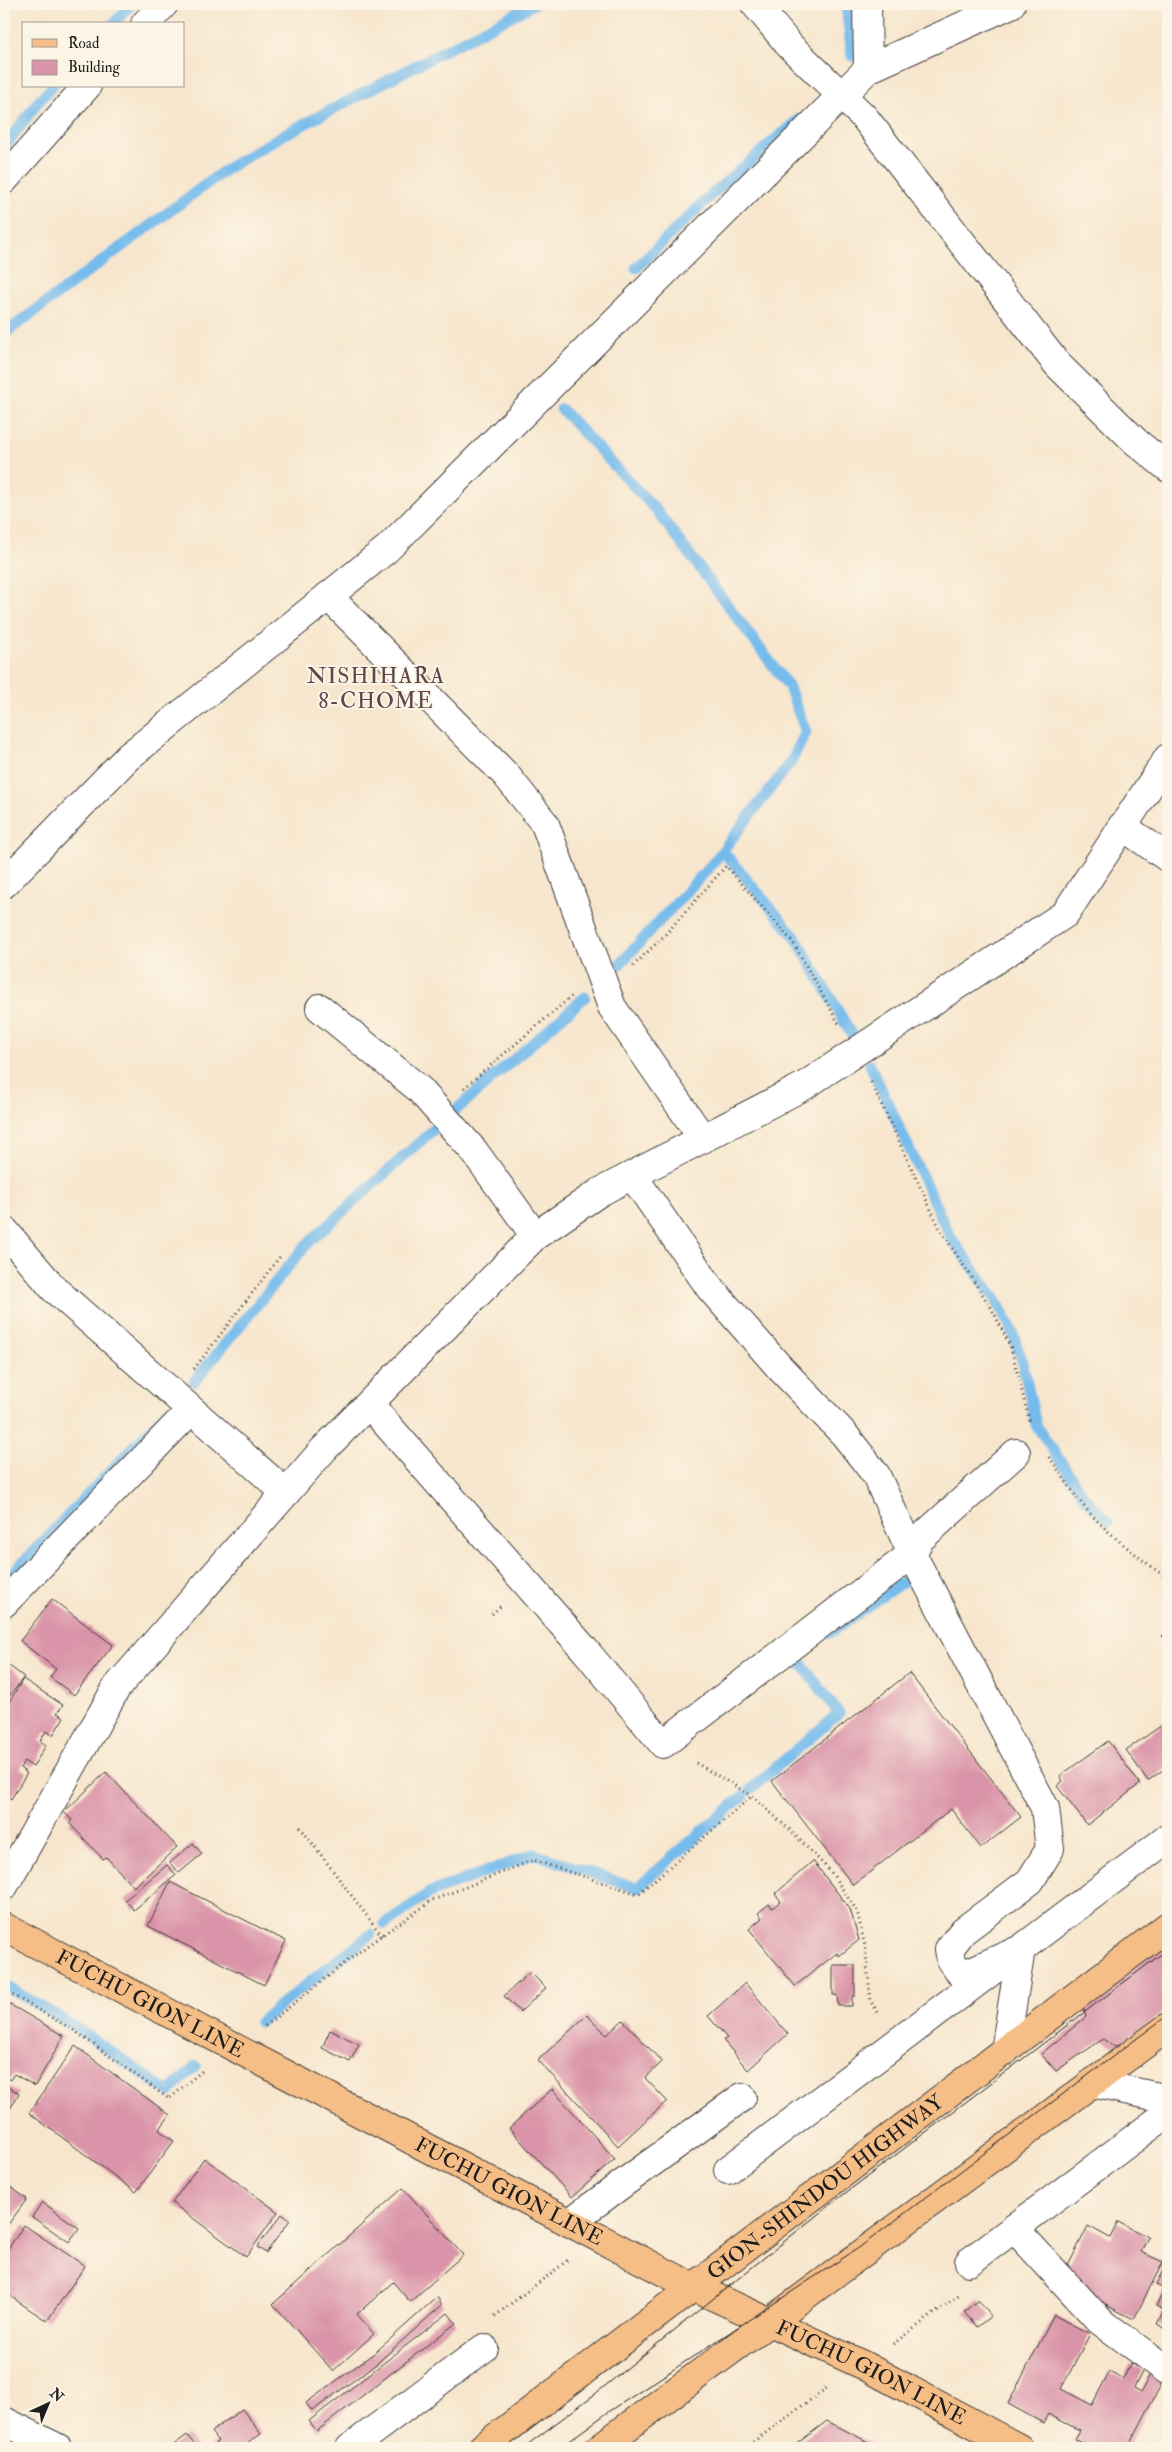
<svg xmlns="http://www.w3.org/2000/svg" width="1172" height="2452" font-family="'IM FELL Double Pica',serif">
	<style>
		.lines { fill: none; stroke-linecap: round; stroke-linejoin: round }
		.stream { stroke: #75bbec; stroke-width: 11 }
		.building { fill: #da94a9 }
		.minor-casing { stroke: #3d3a37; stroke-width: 30 }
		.major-casing { stroke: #3d3a37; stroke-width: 30 }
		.highway-casing { stroke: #3d3a37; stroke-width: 30 }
		.path { stroke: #3d3a37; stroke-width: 3; stroke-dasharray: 1 4; stroke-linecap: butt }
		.minor { stroke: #fff; stroke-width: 28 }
		.major { stroke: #f6be87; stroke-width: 28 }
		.highway { stroke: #f6be87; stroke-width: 28 }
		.tram { stroke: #1c1c1c; stroke-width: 1 }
		.labels { text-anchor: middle; stroke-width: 4; stroke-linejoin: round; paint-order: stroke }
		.street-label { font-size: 21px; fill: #1c1c1c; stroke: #fcf5e5 }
		.neighbourhood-label { font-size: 22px; letter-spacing: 1px; fill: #5e464d; stroke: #fcf5e5 }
	</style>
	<rect width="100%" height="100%" fill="#fcf5e5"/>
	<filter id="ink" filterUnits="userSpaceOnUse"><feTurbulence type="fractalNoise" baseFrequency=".02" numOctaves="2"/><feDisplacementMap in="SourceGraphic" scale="10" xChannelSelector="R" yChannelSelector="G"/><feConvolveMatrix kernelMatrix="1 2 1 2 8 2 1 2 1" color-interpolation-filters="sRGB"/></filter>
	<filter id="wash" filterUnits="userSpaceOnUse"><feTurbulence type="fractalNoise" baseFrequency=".0096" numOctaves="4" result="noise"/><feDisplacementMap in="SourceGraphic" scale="20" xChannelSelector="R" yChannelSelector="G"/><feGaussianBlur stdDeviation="1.12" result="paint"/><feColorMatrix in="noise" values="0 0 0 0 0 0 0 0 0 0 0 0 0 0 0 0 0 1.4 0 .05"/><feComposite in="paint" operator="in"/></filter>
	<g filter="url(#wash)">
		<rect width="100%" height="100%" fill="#f7e6cd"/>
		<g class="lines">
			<path class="stream" d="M 846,4 L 852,56
				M 113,24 L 132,4
				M 4,148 L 37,103 L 53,86
				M 636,268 L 712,194 L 799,119
				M 4,334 L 228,168 L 283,135 L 534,4
				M 561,409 L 656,510 L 789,687 L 806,732 L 791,762 L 713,863 L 619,965
				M 723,851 L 796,938 L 855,1040
				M 870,1065 L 951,1238 L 995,1298 L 1011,1328 L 1022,1360 L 1036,1425 L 1085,1498 L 1108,1522
				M 456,1110 L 585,997
				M 194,1382 L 306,1245 L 434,1129
				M 4,1582 L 167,1412
				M 830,1633 L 908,1578
				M 751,1789 L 839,1713 L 796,1657 L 807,1650
				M 385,1924 L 429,1893 L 534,1854 L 637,1888 L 743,1796
				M 4,1985 L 74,2026 L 169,2092 L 196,2066
				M 259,2022 L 371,1934"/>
		</g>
		<g id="blocks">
			<path class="building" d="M 52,1599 L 113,1645 L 74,1695 L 50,1677 L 56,1669 L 20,1641 Z
				M 1168,1630 L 1168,1642 L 1162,1636 Z
				M 4,1662 L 24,1677 L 4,1703 Z
				M 909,1673 L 1021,1817 L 981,1848 L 951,1809 L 853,1885 L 772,1781 Z
				M 23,1679 L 63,1705 L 57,1713 L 64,1717 L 53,1735 L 46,1731 L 40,1741 L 46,1745 L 33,1767 L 24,1761 L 20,1768 L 27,1773 L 11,1799 L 4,1794 L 4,1710 Z
				M 1168,1721 L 1168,1766 L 1148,1781 L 1126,1750 Z
				M 1108,1741 L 1140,1784 L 1087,1825 L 1057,1786 L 1063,1781 L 1060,1776 Z
				M 106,1772 L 177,1847 L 134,1887 L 106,1857 L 103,1859 L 69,1823 L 72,1820 L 64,1812 Z
				M 193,1843 L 202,1854 L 179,1873 L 170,1863 Z
				M 813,1861 L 850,1909 L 859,1940 L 839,1956 L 837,1953 L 795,1986 L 749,1929 L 762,1918 L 758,1913 L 769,1904 L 772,1908 L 781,1901 L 775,1894 Z
				M 167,1865 L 176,1875 L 134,1910 L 125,1900 Z
				M 170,1882 L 286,1941 L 264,1985 L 148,1926 Z
				M 1168,1931 L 1168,2009 L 1119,2046 L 1111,2045 L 1103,2039 L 1056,2071 L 1041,2054 L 1086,2017 L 1083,2007 Z
				M 833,1965 L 855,1965 L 855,1996 L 852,1996 L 852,2006 L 838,2006 L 837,1995 L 833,1995 Z
				M 530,1972 L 546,1988 L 520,2012 L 504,1996 Z
				M 745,1983 L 788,2034 L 748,2070 L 723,2040 L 727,2038 L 708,2016 Z
				M 4,2001 L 64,2036 L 35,2086 L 14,2074 L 10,2080 L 4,2076 Z
				M 587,2015 L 607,2035 L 623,2020 L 662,2062 L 645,2078 L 667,2101 L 618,2146 L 538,2060 Z
				M 330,2030 L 359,2044 L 350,2062 L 322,2048 Z
				M 75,2046 L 170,2115 L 159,2130 L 174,2141 L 136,2192 L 29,2113 Z
				M 4,2085 L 19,2093 L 4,2120 Z
				M 552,2089 L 615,2159 L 572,2197 L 509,2128 Z
				M 204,2158 L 278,2212 L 246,2257 L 172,2203 Z
				M 8,2185 L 27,2199 L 4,2230 L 4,2190 Z
				M 403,2188 L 463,2255 L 410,2302 L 393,2282 L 357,2314 L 374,2334 L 333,2371 L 273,2304 Z
				M 42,2202 L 79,2228 L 69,2242 L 32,2217 Z
				M 282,2214 L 290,2220 L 266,2253 L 257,2247 Z
				M 1118,2222 L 1148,2237 L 1141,2252 L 1163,2262 L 1134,2319 L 1079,2292 L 1064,2274 L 1088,2226 L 1110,2238 Z
				M 24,2225 L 85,2266 L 47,2321 L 4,2292 L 4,2255 Z
				M 1168,2260 L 1168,2330 L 1157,2324 L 1164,2310 L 1156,2306 L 1165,2289 L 1156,2285 Z
				M 437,2297 L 442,2305 L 375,2365 L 312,2411 L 306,2403 L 377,2351 Z
				M 978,2300 L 991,2316 L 977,2327 L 964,2312 Z
				M 448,2313 L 456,2323 L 317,2431 L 309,2421 Z
				M 1054,2315 L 1090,2334 L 1061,2389 L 1092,2405 L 1109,2372 L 1123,2379 L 1131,2363 L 1143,2370 L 1134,2388 L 1141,2392 L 1150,2374 L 1163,2381 L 1128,2448 L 1093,2448 L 1074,2439 L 1079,2430 L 1048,2414 L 1043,2423 L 1008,2404 Z
				M 242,2409 L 261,2434 L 241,2448 L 209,2448 L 218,2441 L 211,2432 Z
				M 827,2421 L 880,2448 L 791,2448 Z
				M 187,2435 L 197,2448 L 173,2448 L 171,2447 Z"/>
		</g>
	</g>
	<g filter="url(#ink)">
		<use href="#blocks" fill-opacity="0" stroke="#3d3a37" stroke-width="1"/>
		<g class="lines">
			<defs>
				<path id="minor" d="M 755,4 L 790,46 L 864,117 L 1057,364 L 1135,441 L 1168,468
					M 867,4 L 868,69
					M 145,24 L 164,4
					M 4,180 L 87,86
					M 328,596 L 506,775 L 545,824 L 612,1007 L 703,1139
					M 1122,826 L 1168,858
					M 4,884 L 128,757 L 387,549 L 868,69 L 1011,4
					M 320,1008 L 419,1089 L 474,1151 L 535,1236
					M 633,1176 L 710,1288 L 781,1369 L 844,1434 L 876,1475 L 912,1554 L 1045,1808 L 1050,1849 L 1030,1881 L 963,1931 L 949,1949 L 951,1961 L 962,1975 L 1021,1949
					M 4,1230 L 54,1289 L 286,1493
					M 369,1404 L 585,1650 L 663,1744 L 912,1554 L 920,1539 L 1016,1453
					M 4,1603 L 191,1410
					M 4,1886 L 117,1687 L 324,1449 L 535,1236 L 600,1192 L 804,1086 L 1065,914 L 1168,758
					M 1005,2051 L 1021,1949
					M 1092,2083 L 1168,2099
					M 728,2170 L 1168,1838
					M 570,2222 L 742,2097
					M 1014,2228 L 1100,2321 L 1168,2371
					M 969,2262 L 1168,2113
					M 4,2421 L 58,2448
					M 350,2448 L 484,2348"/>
				<g id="major">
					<path id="s1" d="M 4,1927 L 693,2287 L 863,2365 L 1019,2448"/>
				</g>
				<g id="highway">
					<path id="s2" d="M 482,2448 L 1168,1926"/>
					<path d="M 599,2448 L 1168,2027"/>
				</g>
			</defs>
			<use href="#minor" class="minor-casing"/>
			<use href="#major" class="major-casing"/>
			<use href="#highway" class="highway-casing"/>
			<path class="path" d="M 633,966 L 664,936 L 726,866 L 792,941 L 839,1024
				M 871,1082 L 941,1231 L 992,1309 L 1011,1348 L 1030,1423
				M 464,1088 L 572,996
				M 194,1369 L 282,1254
				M 1049,1457 C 1059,1471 1068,1485 1078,1499 C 1103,1531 1136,1555 1168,1579
				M 492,1614 L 501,1606
				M 696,1763 L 752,1796 L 791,1831 L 831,1872 L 857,1911 L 865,1946 L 871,2002 L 879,2014
				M 300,1827 L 382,1936
				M 4,1990 L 75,2031 L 169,2099 L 203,2070
				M 265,2026 L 368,1945 L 433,1900 L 533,1860 L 638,1894 L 752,1796
				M 495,2316 L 568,2260
				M 893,2344 L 961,2294
				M 276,2448 L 279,2446 L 281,2448
				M 745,2448 L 828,2387"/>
			<use href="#minor" class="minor"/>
			<use href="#major" class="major"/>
			<use href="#highway" class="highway"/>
			<path class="tram" d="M 523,2448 L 595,2394 L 827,2207 L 1168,1949
				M 559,2448 L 607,2413 L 860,2247 L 1168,2015"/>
		</g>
	</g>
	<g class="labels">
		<g class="street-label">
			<text dy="7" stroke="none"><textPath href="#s1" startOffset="165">FUCHU GION LINE</textPath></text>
			<text dy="7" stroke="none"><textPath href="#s2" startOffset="431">GION-SHINDOU HIGHWAY</textPath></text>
			<text dy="7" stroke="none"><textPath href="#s1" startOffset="570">FUCHU GION LINE</textPath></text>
			<text dy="7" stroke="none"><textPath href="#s1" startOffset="975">FUCHU GION LINE</textPath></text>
		</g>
		<g class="neighbourhood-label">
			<text x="376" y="683">NISHIHARA<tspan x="376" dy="25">8-CHOME</tspan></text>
		</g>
	</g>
	<rect width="1172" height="2452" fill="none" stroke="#fcf5e5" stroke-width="20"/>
	<rect x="22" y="22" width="162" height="65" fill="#fcf5e5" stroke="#a29e95"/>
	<rect x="32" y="39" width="25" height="8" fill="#f6be87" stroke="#a29e95"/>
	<text x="68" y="48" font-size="15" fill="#1c1c1c">Road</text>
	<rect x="32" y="60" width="25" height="15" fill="#da94a9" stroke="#a29e95"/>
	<text x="68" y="72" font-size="15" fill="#1c1c1c">Building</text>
	<g transform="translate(48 2404) rotate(44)" stroke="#fcf5e5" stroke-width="4" paint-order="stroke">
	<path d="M0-4L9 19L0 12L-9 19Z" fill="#1c1c1c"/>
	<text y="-8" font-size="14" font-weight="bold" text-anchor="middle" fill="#1c1c1c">N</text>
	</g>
</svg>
